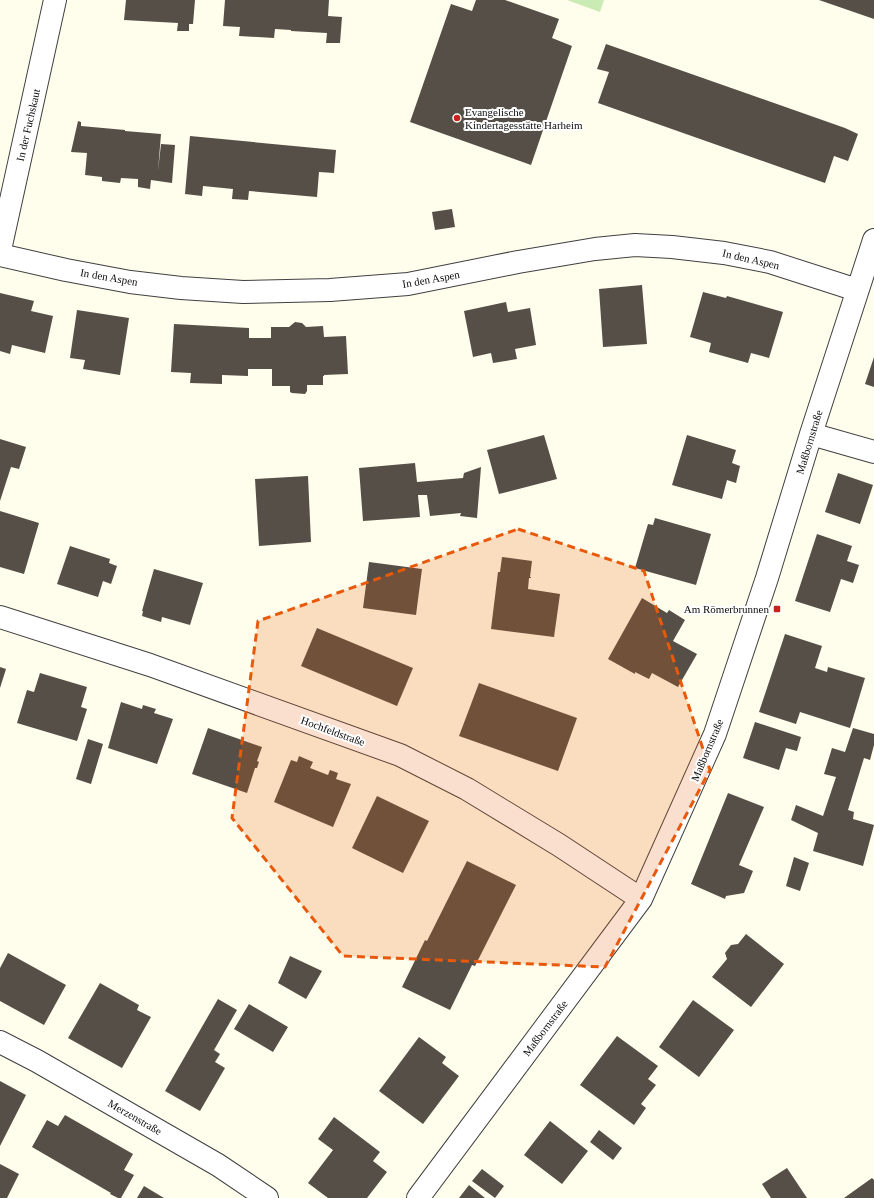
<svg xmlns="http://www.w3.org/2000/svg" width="874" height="1198" font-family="'Times New Roman',serif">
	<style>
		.green { fill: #cbebb4 }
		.building { fill: #564f48 }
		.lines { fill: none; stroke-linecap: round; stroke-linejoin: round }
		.street-casing { stroke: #404040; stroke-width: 24 }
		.street { stroke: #fff; stroke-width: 22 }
		.marked { fill: #e8590c; fill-opacity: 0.2; stroke: #e8590c; stroke-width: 3; stroke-dasharray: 8 5; stroke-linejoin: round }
		.poi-dot { fill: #c4261d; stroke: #fff; stroke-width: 1.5 }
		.labels { text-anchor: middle; stroke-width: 4; stroke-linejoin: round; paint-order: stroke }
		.poi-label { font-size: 11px; fill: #0d0d0d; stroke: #fff; text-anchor: start }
		.street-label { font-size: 11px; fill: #0d0d0d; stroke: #fff }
	</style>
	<rect width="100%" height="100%" fill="#fffdec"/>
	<path class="green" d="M 567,0 L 604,0 L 600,12 Z"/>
	<path class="building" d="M 126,0 L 195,0 L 193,24 L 189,24 L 189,31 L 177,31 L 178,23 L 124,20 Z
		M 225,0 L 329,0 L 328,16 L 342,17 L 340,43 L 326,43 L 327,33 L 291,31 L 291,30 L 275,29 L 274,38 L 239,36 L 240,27 L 223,26 Z
		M 476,0 L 505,0 L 559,19 L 552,38 L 572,46 L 531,165 L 410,122 L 451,4 L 472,11 Z
		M 819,0 L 874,0 L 874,19 Z
		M 606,44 L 845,128 L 858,134 L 848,161 L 834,156 L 825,183 L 598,103 L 609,72 L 597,69 Z
		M 78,121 L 81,122 L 81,126 L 125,130 L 125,131 L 161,134 L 158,171 L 161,144 L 175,145 L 172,183 L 151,180 L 150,189 L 138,187 L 138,179 L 121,178 L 120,183 L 102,181 L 102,177 L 85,175 L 87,153 L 71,152 Z
		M 190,136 L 336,150 L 334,173 L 319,172 L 317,197 L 249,191 L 248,200 L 232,199 L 233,189 L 203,186 L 202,196 L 185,194 Z
		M 452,209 L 455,227 L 435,230 L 432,212 Z
		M 642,285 L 647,344 L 603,347 L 599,289 Z
		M 703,292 L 726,298 L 727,296 L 783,312 L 769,358 L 751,353 L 748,363 L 709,352 L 711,343 L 690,337 Z
		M 0,293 L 34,301 L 31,311 L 53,316 L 45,353 L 12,345 L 10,354 L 0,351 Z
		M 506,302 L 508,312 L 530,308 L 536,345 L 515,349 L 517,359 L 493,363 L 491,353 L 473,357 L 464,311 Z
		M 77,310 L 129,318 L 120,375 L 83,369 L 85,360 L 70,358 Z
		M 295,322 L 302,323 L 306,327 L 323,326 L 324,337 L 346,336 L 348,374 L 324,375 L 324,376 L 323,376 L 323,385 L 307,385 L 307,391 L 305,394 L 292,393 L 290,392 L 290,386 L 272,386 L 272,369 L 248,369 L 248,376 L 222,375 L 222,384 L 190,383 L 191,373 L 171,372 L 174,324 L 249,328 L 249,338 L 271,338 L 271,327 L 289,327 Z
		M 874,357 L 874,387 L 865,384 Z
		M 544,435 L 557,479 L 499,494 L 487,450 Z
		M 687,435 L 736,450 L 732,463 L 740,466 L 736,483 L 727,480 L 722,499 L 672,485 Z
		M 0,439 L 26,447 L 19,469 L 11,467 L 0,501 Z
		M 415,463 L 417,482 L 463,478 L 464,473 L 481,467 L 477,518 L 460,516 L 461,513 L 430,516 L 427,495 L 418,495 L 420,517 L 363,521 L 359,468 Z
		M 838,473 L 873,485 L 860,524 L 825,512 Z
		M 308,476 L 311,542 L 259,546 L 255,479 Z
		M 0,511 L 39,523 L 24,574 L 0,567 Z
		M 655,518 L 711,534 L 696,585 L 635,568 L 648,524 L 653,525 Z
		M 817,534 L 852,546 L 847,561 L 859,565 L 853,583 L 841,579 L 830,612 L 795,601 Z
		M 70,546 L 110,559 L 109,563 L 117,566 L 111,584 L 103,581 L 98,597 L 57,584 Z
		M 502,557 L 532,561 L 530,577 L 531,577 L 531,578 L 529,578 L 528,589 L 560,594 L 554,637 L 491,629 L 498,572 L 500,572 Z
		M 369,562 L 422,569 L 416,615 L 363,608 Z
		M 154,569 L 203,583 L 190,625 L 162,617 L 161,622 L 142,616 L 143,611 L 142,611 Z
		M 642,598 L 667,613 L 669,610 L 685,620 L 673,641 L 697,654 L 678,687 L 652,673 L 649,679 L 635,672 L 635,674 L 608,659 Z
		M 317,628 L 413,668 L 397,706 L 301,666 Z
		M 785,634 L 822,646 L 815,668 L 827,672 L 828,667 L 865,678 L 850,728 L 800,712 L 796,724 L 759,712 Z
		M 0,667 L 6,669 L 0,688 Z
		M 40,673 L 87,687 L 81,707 L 87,709 L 77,741 L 17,723 L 27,690 L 34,692 Z
		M 479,683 L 577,718 L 558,771 L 459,736 Z
		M 121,702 L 142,709 L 143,705 L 156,709 L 154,713 L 173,719 L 157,764 L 108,748 Z
		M 755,722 L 801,737 L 797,751 L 786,748 L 779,770 L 743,758 Z
		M 208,728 L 262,747 L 257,761 L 259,762 L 257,768 L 255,768 L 247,793 L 192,774 Z
		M 853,728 L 874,734 L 874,745 L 870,760 L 864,758 L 848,810 L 854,812 L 853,819 L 874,825 L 863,866 L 813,851 L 818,833 L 791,820 L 796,805 L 823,816 L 836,777 L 824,774 L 832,748 L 845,752 Z
		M 88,739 L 103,744 L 91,784 L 76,779 Z
		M 299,756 L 313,762 L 310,768 L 328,775 L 330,770 L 338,773 L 336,779 L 351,784 L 333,827 L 274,802 L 291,760 L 297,762 Z
		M 728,793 L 764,807 L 739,865 L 753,871 L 744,893 L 726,896 L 725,899 L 691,884 Z
		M 377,796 L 429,821 L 403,873 L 352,848 Z
		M 794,857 L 809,863 L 800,891 L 786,886 Z
		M 467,861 L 516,885 L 475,966 L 472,965 L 450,1010 L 402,987 L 425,940 L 427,941 Z
		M 746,934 L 784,964 L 751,1007 L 712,977 L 727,959 L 725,953 L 731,945 L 738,944 Z
		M 8,953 L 66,985 L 44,1025 L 0,1001 L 0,968 Z
		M 290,956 L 322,971 L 306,999 L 278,983 Z
		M 100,983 L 139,1005 L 137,1010 L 151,1017 L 122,1068 L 68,1038 Z
		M 218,999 L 237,1010 L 214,1050 L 220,1054 L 215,1062 L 225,1068 L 200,1111 L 165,1091 Z
		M 693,1000 L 734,1030 L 699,1077 L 659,1047 Z
		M 249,1004 L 288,1027 L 273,1052 L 234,1029 Z
		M 617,1036 L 658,1066 L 648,1079 L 656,1085 L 641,1104 L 646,1108 L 634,1125 L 580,1085 Z
		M 419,1037 L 446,1057 L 442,1063 L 459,1076 L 423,1124 L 379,1091 Z
		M 0,1081 L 26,1095 L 0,1146 Z
		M 65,1115 L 133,1154 L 124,1170 L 134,1175 L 121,1198 L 118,1198 L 110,1194 L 111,1193 L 32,1147 L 47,1120 L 58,1126 Z
		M 334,1117 L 380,1152 L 373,1161 L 387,1172 L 367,1198 L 328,1198 L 308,1183 L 333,1150 L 318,1139 Z
		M 550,1121 L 588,1151 L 562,1184 L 524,1155 Z
		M 599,1130 L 622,1148 L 613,1160 L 590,1142 Z
		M 0,1164 L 19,1174 L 7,1198 L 0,1198 Z
		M 787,1168 L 807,1198 L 771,1198 L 762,1184 Z
		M 482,1169 L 504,1186 L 495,1198 L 472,1181 Z
		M 872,1178 L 874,1180 L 874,1198 L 844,1198 Z
		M 469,1185 L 485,1198 L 459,1198 Z
		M 144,1186 L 164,1198 L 137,1198 Z"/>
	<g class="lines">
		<defs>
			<path id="street" d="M 0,250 L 55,0
				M 0,255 L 66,270 L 130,282 L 181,288 L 243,292 L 330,290 L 408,284 L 518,262 L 595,249 L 635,245 L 672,247 L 724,253 L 770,262 L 857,290
				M 811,434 L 874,452
				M 0,617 L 150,665 L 400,755 L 467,789 L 559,845 L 641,899
				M 0,1042 L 37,1061 L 218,1165 L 267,1198
				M 418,1198 L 641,899 L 715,734 L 767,578 L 811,434 L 874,240"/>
		</defs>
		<use href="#street" class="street-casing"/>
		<use href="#street" class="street"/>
	</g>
	<path class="marked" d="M 518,529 L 644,571 L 710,770 L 605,967 L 343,956 L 232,818 L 258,621 Z"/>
	<g class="poi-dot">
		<circle cx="457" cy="118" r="4"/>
		<rect x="773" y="605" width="8" height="8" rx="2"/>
	</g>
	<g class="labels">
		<g class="poi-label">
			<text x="465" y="116">Evangelische<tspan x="465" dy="13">Kindertagesstätte Harheim</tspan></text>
			<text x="769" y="613" text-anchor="end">Am Römerbrunnen</text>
		</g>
		<g class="street-label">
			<text transform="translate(28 125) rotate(-77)" y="4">In der Fuchskaut</text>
			<text transform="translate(751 259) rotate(13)" y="4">In den Aspen</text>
			<text transform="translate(109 277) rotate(10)" y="4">In den Aspen</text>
			<text transform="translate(431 279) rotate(-10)" y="4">In den Aspen</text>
			<text transform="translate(809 442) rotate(-73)" y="4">Maßbornstraße</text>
			<text transform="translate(333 731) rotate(20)" y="4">Hochfeldstraße</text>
			<text transform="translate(707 750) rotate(-67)" y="4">Maßbornstraße</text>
			<text transform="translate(545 1028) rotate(-53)" y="4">Maßbornstraße</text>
			<text transform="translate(135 1117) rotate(30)" y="4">Merzenstraße</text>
		</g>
	</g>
</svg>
